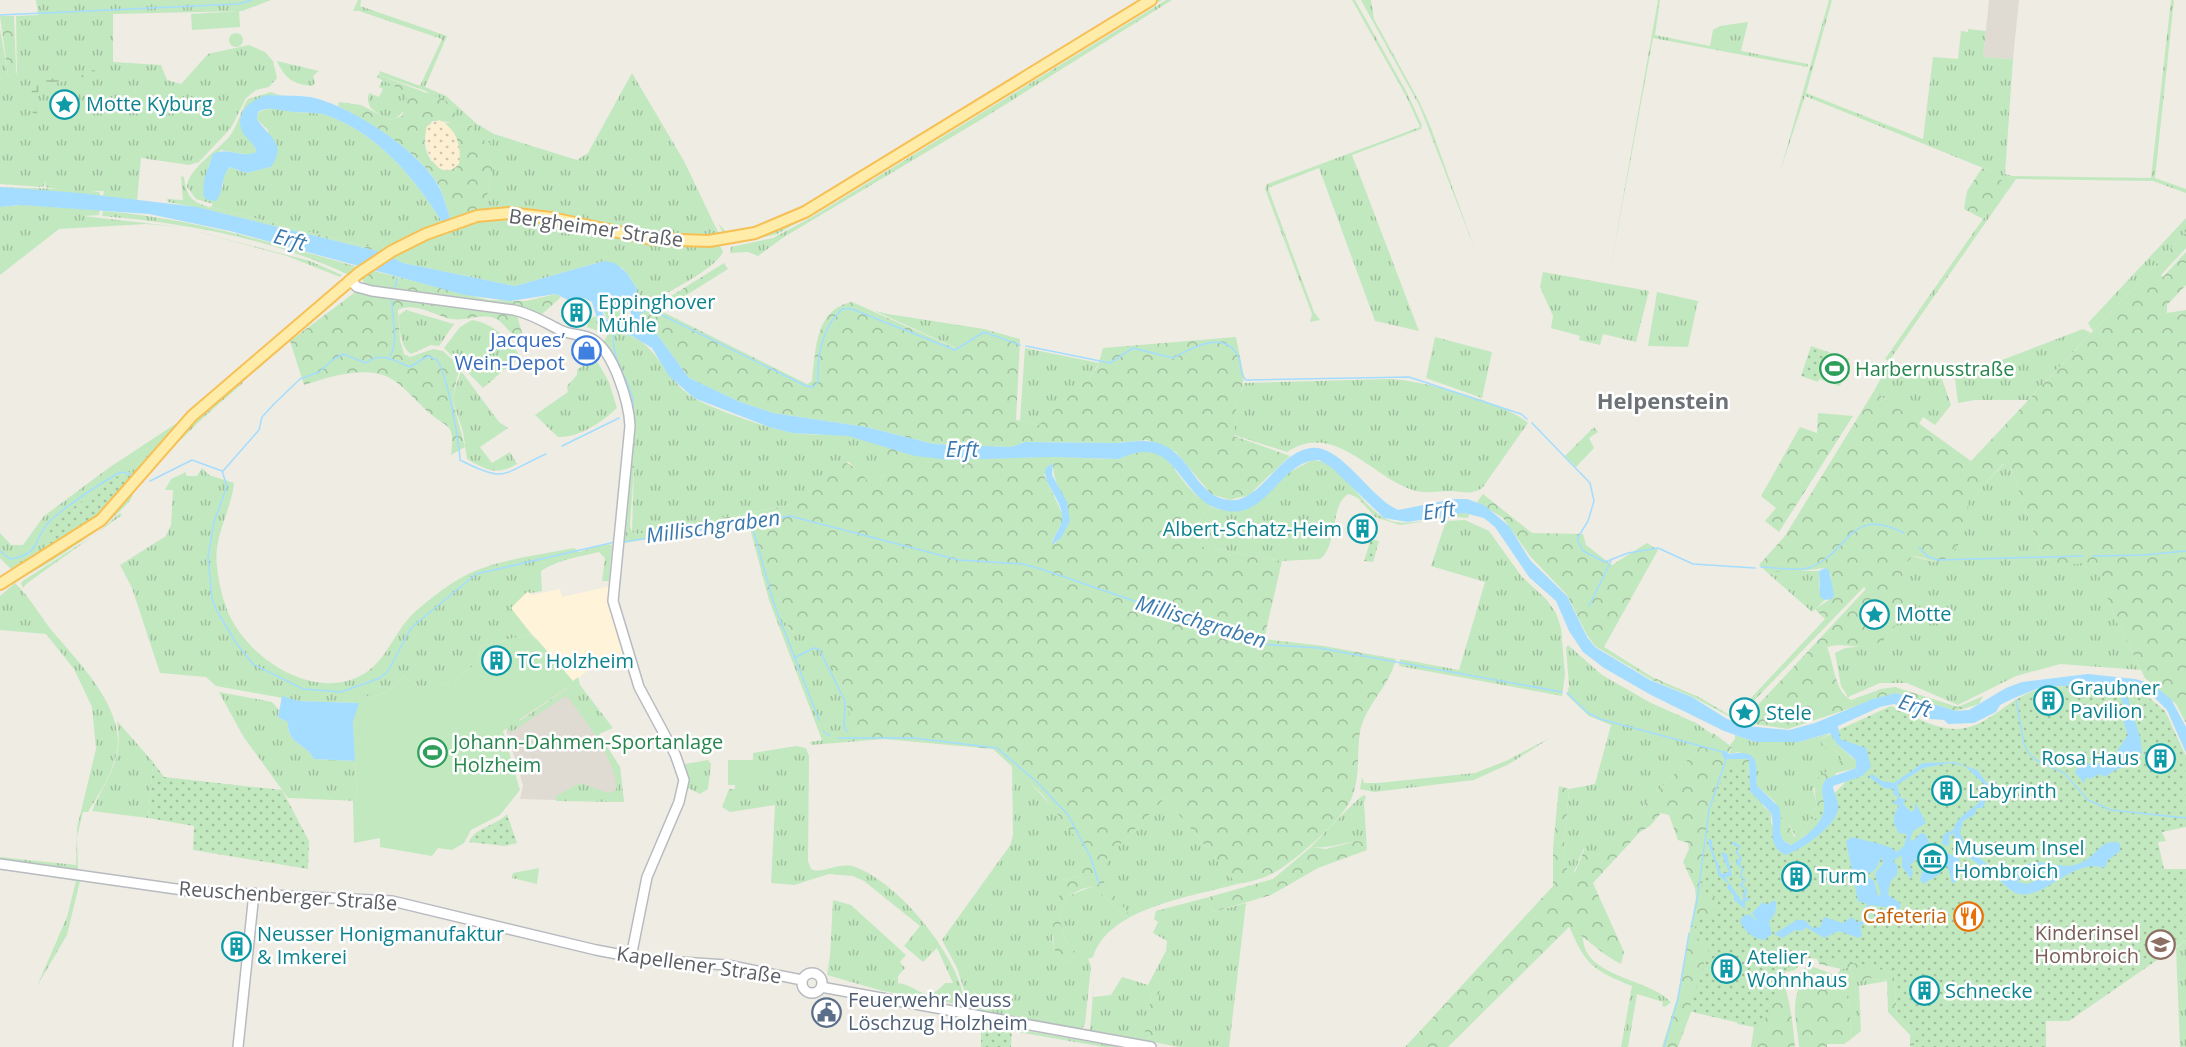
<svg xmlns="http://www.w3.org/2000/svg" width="2186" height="1047" font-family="'Open Sans',sans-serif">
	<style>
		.commercial { fill: #fff4d9 }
		.education { fill: #dfdbd2 }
		.grass { fill: url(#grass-tufts); fill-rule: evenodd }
		.forest { fill: url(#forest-crowns); fill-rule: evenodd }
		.wetland { fill: url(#wetland-marsh) }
		.sand { fill: url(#sand-dots) }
		.park { fill: url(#park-dots) }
		.pitch { fill: #c2e8bf }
		.water { fill: #a4ddff; fill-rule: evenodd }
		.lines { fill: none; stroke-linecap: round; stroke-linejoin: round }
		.stream { stroke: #a4ddff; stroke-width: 1.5 }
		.secondary-casing { stroke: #b7bbc0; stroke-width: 12 }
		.primary-casing { stroke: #f7c055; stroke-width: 14 }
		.secondary { stroke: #fff; stroke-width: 9 }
		.primary { stroke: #ffeca9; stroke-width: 10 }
		.labels { text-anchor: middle; stroke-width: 5; stroke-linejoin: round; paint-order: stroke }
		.culture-label { font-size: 20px; fill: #0d838f; stroke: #fff; text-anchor: start }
		.street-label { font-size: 20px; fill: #5c6065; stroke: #fff }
		.shop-label { font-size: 20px; fill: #366cbe; stroke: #fff; text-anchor: end }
		.leisure-label { font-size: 20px; fill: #27864d; stroke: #fff; text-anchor: start }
		.food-label { font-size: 20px; fill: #c56008; stroke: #fff; text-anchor: end }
		.education-label { font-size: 20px; fill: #785e54; stroke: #fff; text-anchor: end }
		.service-label { font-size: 20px; fill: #4e5e75; stroke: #fff; text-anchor: start }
		.water-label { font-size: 21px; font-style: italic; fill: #3a79ad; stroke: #fff }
		.quarter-label { font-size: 22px; font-weight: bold; fill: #6d7277; stroke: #fff }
	</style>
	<defs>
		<pattern id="grass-tufts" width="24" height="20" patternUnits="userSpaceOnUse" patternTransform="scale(1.5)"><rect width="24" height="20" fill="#c2e8bf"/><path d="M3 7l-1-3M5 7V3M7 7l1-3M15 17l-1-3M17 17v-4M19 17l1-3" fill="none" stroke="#a1bf9f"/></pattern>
		<pattern id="forest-crowns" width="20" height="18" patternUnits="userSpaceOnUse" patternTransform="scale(1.5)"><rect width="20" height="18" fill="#c2e8bf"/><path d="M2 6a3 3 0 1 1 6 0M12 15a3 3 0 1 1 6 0" fill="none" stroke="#a1bf9f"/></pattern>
		<pattern id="wetland-marsh" width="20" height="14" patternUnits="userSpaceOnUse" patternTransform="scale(1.5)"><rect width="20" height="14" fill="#c2e8bf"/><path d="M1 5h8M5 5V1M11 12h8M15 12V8" fill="none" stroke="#a1bf9f"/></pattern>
		<pattern id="sand-dots" width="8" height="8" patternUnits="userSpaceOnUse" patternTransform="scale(1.5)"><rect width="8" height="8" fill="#fcefd2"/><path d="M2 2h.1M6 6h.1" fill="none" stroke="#cfc5ae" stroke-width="1.8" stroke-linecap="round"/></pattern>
		<pattern id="park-dots" width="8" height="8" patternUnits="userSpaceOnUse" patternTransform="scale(1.5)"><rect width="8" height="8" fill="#c2e8bf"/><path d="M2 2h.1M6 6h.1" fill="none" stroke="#a1bf9f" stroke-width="1.8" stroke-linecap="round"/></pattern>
	</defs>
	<rect width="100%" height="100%" fill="#efece4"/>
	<path class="commercial" d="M 611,586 L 625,653 L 592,667 L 574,682 L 510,608 L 527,592 L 532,595 L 560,589 L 562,597 Z"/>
	<path class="education" d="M 1989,0 L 2019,0 L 2013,59 L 1983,57 Z
		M 574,683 L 599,734 L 620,767 L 624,802 L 520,799 L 523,785 L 506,730 Z"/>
	<path class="grass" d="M 36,0 L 271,0 L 242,11 L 113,14 L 113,62 L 161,65 L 167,80 L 181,84 L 208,54 L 249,45 L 265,52 L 273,61 L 277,78 L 269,87 L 256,90 L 246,98 L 231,128 L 199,162 L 189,165 L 141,158 L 137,200 L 103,196 L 104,191 L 91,191 L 99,192 L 101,196 L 0,187 L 57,189 L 45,187 L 46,181 L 43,187 L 0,184 L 0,28 L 8,75 L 12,76 L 16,69 L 17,76 L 16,16 L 38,15 Z
		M 358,0 L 361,0 L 360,6 L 447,36 L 425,87 L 446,96 L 477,124 L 494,134 L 577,160 L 588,153 L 632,73 L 684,161 L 719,234 L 683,239 L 484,212 L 492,171 L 470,124 L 456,129 L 454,134 L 445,123 L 452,122 L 426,91 L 379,75 L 380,71 L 420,86 L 442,39 L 359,11 L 353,11 Z
		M 1156,0 L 1162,0 L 811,215 L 777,234 L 733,244 L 757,236 Z
		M 1166,0 L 1172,0 L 987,116 L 784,237 L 758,256 L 748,252 L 730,253 L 731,247 L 773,238 L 812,217 Z
		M 1352,0 L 1355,0 L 1406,91 L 1422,125 L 1421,129 L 1352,155 L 1419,331 L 1375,321 L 1319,168 L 1268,188 L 1314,312 L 1320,320 L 1310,322 L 1312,314 L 1265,189 L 1267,184 L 1420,127 L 1407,98 Z
		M 1361,0 L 1371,0 L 1374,19 L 1420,103 L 1431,128 L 1477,255 L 1420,107 Z
		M 1658,0 L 1660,0 L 1655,35 L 1710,46 L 1713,30 L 1720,26 L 1748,22 L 1741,51 L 1808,64 L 1807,67 L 1653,38 L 1609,277 Z
		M 1829,0 L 1832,0 L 1806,93 L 1923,139 L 1933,57 L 1958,59 L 1961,31 L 1968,32 L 1968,29 L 1986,31 L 1983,57 L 2013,59 L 2005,174 L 2013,176 L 2151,178 L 2171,0 L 2174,0 L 2155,178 L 2186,189 L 2186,193 L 2153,181 L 2016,179 L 1889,361 L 1885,359 L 2004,189 L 1993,172 L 1805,96 L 1780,172 Z
		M 277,61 L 319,71 L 313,76 L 315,83 L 312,86 C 293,84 285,79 277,61 Z
		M 383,79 L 408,93 C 408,106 403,117 390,120 C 376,112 365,110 369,93 L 379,97 L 383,89 L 379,87 Z
		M 271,92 L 282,96 L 268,95 L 242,114 C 239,137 254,135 256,152 L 251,155 L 220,150 L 209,164 L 203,195 L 223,187 L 223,177 L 230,167 L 246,173 L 271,167 L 268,130 L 257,119 L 258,113 C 268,106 282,110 294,112 C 305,113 315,112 326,115 C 378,133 415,179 443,223 L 386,251 L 379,241 L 369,247 L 211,207 L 213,204 L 196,199 L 187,187 C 187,170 218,150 229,137 C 238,126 240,111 248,99 Z
		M 981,99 L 804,209 L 755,230 L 723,233 L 718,223 L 726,232 L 755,226 L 803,205 Z
		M 181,176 L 184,177 C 186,195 192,203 210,207 L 205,209 L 168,202 L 167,199 L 183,200 Z
		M 20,205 L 100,210 L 99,215 L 83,216 L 180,227 L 310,261 L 342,275 L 340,277 L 287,256 L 180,227 L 146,224 L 59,229 L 0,275 L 0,207 Z
		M 103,211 C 191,218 273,243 358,267 L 349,275 C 273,239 186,223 102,216 Z
		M 523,217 L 668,244 L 719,245 L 723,251 C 720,267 654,301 637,307 L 637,289 L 627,273 L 622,268 L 604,261 L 515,286 L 403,263 L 388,257 L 408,246 L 478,220 Z
		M 2186,218 L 2186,232 L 2093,331 L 2088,323 Z
		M 1543,272 L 1649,291 L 1636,342 L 1603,334 L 1600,345 L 1579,340 L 1580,336 L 1551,328 L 1553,316 L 1540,287 Z
		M 1657,292 L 1698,301 L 1688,347 L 1648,346 Z
		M 601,307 L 626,308 L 630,310 L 609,322 Z
		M 406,310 L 454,324 L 439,346 L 431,345 L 411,354 C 400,347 399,327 399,315 Z
		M 875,311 L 888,314 L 984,329 L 956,348 Z
		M 632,314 L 635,321 L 631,327 L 614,325 Z
		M 595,316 L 603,329 L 601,332 L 587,327 L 589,320 Z
		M 472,320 C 494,324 510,339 521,358 C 506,366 498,376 483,388 L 444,348 L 460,327 Z
		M 2083,329 L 2091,333 L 2028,400 L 1975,400 L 1958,403 L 1955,378 Z
		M 616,332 C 659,338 661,378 694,398 C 715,410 770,429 794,433 C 812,436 831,433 849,436 C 861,438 873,442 884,446 L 884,474 L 880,485 L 871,485 L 849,462 L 831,466 L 802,499 L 790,505 L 637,534 L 632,532 L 634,466 L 629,463 L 632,426 L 603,344 L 608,334 Z
		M 1435,337 L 1492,352 L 1482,398 L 1426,378 Z
		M 1025,348 L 1099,363 L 1091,376 L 1040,425 L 1020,421 Z
		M 594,356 L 609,382 L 617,408 C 602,422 579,438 558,437 L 535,415 L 568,392 L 567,386 L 577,375 L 577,370 Z
		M 1887,367 L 1942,379 L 1951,405 L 1935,425 L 1923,417 L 1919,424 L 1874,391 Z
		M 461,371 L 499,422 L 508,428 L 480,447 L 492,463 L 510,452 L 517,464 C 496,476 487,470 467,459 L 463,432 L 452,398 Z
		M 246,376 L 242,384 C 204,416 170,448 138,487 L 137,485 L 175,437 Z
		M 1389,379 C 1421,380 1505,402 1528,423 L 1483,487 C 1474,495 1463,492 1452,491 C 1435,491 1424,495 1407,488 C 1367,471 1332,422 1287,452 L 1234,435 L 1237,395 L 1241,394 L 1244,383 Z
		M 183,419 L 107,510 L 13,571 L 0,558 L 0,533 L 11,545 L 23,545 L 44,516 L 110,467 ZM 130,472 L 48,539 C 57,520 109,476 130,472 Z
		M 1594,427 L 1598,432 L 1589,438 L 1594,448 L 1576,467 L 1565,456 Z
		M 1312,460 C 1346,461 1362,515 1395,522 C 1417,526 1442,514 1464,513 L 1469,514 L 1468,518 L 1456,517 L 1400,525 L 1375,517 L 1358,498 L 1349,494 C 1330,502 1338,547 1320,559 L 1282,561 L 1203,547 C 1194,531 1197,516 1212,507 L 1220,510 Z
		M 2004,464 L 2010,466 L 2041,553 L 2056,566 L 2094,561 L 2116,620 L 2141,670 L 2060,664 L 2016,676 L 1958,705 L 1907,683 L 1880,683 L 1848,697 L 1841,686 L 1835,653 L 1845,648 L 1874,645 L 1893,629 L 1906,606 L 1902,568 L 1913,556 L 1934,562 L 1966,503 Z
		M 202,468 L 209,475 L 234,483 C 231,512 213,536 217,567 C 219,586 225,611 236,627 C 259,664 313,696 356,678 C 387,665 392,632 416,611 C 431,598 450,583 468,574 C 500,559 540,555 574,548 L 579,552 L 605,544 L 612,545 L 609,581 L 602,581 L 605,558 L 599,552 C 579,557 559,559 541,571 L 542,591 L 531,593 L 527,592 L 511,608 L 531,634 L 481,646 L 478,662 L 451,683 L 439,685 L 426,693 L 404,676 C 392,691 379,699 360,696 L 359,703 L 299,701 L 216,686 L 206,677 L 160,673 L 132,588 L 120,565 L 166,536 L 171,525 L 173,490 L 165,490 L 171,479 L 186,472 L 186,476 L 197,476 Z
		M 133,493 C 134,510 40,571 20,578 Z
		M 120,513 L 122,515 L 26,584 L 23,588 L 21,583 L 24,580 L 96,534 Z
		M 1465,520 L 1489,531 L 1522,577 L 1546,599 L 1556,613 L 1561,628 L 1565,675 L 1562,696 L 1399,666 L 1400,659 L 1459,670 L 1485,582 L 1431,566 L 1446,521 Z
		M 1770,571 L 1819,571 L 1819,587 L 1825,600 L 1812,612 L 1770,575 Z
		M 15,583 C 28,595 38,612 49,627 C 74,658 116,697 118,740 C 118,765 101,791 88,812 L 83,812 L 77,837 L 78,870 L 0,860 L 0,857 L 76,865 L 77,828 L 96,749 L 92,707 L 74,669 L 46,634 L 0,630 L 0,596 Z
		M 769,600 L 792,631 L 823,642 L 860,741 L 811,745 L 810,742 L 822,740 Z
		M 534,636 L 573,681 L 578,677 L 580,685 L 613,728 L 599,734 L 620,767 L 624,802 L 556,801 L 556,796 L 580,783 L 609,793 L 616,790 C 618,761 584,720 568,697 L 564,697 L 510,733 L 507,726 L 516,718 L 520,721 L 568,688 Z
		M 1568,645 L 1602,675 L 1651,703 L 1696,723 L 1712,734 L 1594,859 L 1590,859 L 1584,848 L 1574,872 L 1570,876 L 1563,860 L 1569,789 L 1595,784 L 1611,725 L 1589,716 L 1567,695 L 1569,686 L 1566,648 Z
		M 219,692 L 272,702 L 279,710 L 278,717 L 288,722 C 287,744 306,743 314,759 L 355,761 L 357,801 L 288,798 L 243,736 Z
		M 117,721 L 153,762 L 148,818 L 92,811 C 107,776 124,761 117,721 Z
		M 1831,733 L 1819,740 L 1834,748 L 1842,758 L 1839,765 L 1813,789 L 1817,806 L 1801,836 L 1796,838 L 1788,822 L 1780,817 L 1775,802 L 1757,786 L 1755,760 L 1739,752 L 1729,754 L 1732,747 L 1730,745 L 1735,739 L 1735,735 L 1755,742 L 1799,742 Z
		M 1550,738 L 1509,764 L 1474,780 L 1374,792 L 1360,789 L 1362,777 L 1364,783 L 1378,783 L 1475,773 L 1506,761 Z
		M 796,746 L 806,748 L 809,756 L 808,861 L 811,869 C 822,875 839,861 855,867 C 896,882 944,941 959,981 C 962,989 966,1000 962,1007 L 957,1004 L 883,991 L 827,975 L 830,956 L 833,900 L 851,905 L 906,955 L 900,962 L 905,968 L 898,976 L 898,983 C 920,986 925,1006 945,983 L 953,983 L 937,948 L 923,962 L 904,946 L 920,926 L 864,881 L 853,876 L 829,874 L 794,885 L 771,883 L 775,805 L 730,812 L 722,807 L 729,789 L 735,789 L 735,785 L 753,785 L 753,753 Z
		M 708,760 L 711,764 L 708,789 L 700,794 L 686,787 L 685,764 Z
		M 1012,765 C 1029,782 1083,833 1084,857 C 1084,863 1082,870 1081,876 L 1065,880 L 1052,938 L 1056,955 L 1068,962 L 1078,960 L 1065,940 L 1059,916 L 1066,897 L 1093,886 L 1126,917 L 1129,915 L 1103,883 L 1107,857 L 1165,798 L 1237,884 C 1192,897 1109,907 1093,957 L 1088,959 L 1091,966 L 1085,1024 L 1082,1029 L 970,1009 L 957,968 L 942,940 L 1011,844 L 1013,834 Z
		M 1364,795 L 1366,797 L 1364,803 L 1367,850 L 1364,842 C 1346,839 1332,850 1311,847 C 1319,839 1359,796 1364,795 Z
		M 0,868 L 80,881 L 67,935 L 37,986 L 67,917 L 76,881 Z
		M 539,868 L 537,884 L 512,878 L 513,873 Z
		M 1209,897 L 1213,912 L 1246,903 L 1229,1047 L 1179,1047 L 1090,1030 L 1095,970 L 1093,997 L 1111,995 L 1122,977 L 1148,985 L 1166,951 L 1167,941 L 1153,933 L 1158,922 L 1154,919 L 1156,911 ZM 1159,992 L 1153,1038 L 1145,1037 L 1152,994 Z
		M 1569,926 L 1583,936 C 1582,977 1649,978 1671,1002 L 1665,1007 L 1662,1006 L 1663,1002 L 1637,994 L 1628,1047 L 1621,1047 L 1632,986 C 1593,970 1586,966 1569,926 Z
		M 2186,940 L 2186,1047 L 2180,1047 L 2176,948 Z
		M 1850,967 L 1854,982 L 1870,978 L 1887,981 L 1859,986 L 1861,1031 L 1851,1039 L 1850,1011 L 1843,979 L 1837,975 L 1841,969 Z
		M 1012,1028 L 1119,1047 L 1104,1047 L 1012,1031 Z"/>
	<path class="forest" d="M 0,16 L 14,16 L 16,69 L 12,76 L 8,75 Z
		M 379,75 L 445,100 L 456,110 L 452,122 L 432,121 C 423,136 422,147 432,162 L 457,139 L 454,134 L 456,129 L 470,124 L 479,138 L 490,143 L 494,161 L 484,212 L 451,221 C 447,209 444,196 439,186 C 420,152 370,123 338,106 L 339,102 L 361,105 L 390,120 L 402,116 L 408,93 L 376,77 Z
		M 1982,168 L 1993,172 L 2005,184 L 2005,189 L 1983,219 L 1964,209 L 1967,191 Z
		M 211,207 L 369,247 L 379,241 L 385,250 L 381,252 L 205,209 Z
		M 2186,232 L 2186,248 L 2161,275 L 2163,277 L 2186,252 L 2186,285 L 2167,305 L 2167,313 L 2186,310 L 2186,723 L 2176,704 L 2145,678 L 2116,620 L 2094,562 L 2056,566 L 2041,553 L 2010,466 L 2003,464 L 1967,503 C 1974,519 1958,555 1941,561 C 1932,564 1923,556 1913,556 L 1902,568 C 1902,579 1909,595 1906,606 C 1904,617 1885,641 1874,645 C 1859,650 1845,642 1827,647 C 1834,663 1834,691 1851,700 L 1881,689 L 1895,687 L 1958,707 L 1983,696 L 1979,704 L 1956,711 L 1896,693 L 1788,729 L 1742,722 L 1853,603 L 1866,589 L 1864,587 L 1742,713 L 1740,722 L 1693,697 L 1652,680 L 1595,646 L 1587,635 L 1567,595 L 1530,556 L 1503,518 L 1477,502 L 1483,494 L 1532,533 L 1583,534 L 1586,545 L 1612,565 L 1647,543 L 1658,550 L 1604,647 L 1652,677 L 1701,698 L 1731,716 L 1735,715 L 1825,619 L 1815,609 L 1829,600 L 1831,575 L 1825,568 L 1793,572 L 1771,571 L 1770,575 L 1759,565 L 1785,536 L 1874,391 L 1971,461 Z
		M 724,263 L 728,269 L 661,311 L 807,384 L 812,381 C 816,350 815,309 852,302 L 955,348 L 984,329 L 1020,339 L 1016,420 L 1039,425 L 1091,376 L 1098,366 L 1103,348 L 1236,337 L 1244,377 L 1241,394 L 1237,396 L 1234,436 L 1290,456 L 1249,495 L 1230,500 L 1211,494 L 1176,452 L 1147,440 L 1116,443 L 1025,442 L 1011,447 L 934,444 L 866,427 L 773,413 L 740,402 L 689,378 L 656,333 L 642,323 L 638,312 L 663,301 Z
		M 370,270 L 489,300 L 526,301 L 556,294 L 561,297 L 540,316 L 386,291 L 365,285 L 362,279 Z
		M 358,290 L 516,312 L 523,336 L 519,337 C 509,335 504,321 494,318 C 477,313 463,323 447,318 C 433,314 413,302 398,310 L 400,340 L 404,354 L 410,357 L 433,349 L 443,351 L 455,362 L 459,370 L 452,398 L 465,447 L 451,455 C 455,422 449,430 428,412 C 417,402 404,386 390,378 C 365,365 329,377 304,385 L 290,341 Z
		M 1818,413 L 1853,416 L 1779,532 L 1765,521 L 1776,508 L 1761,496 L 1800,427 L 1817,433 Z
		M 884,446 C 945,465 988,457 1050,457 C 1073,457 1096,459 1119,459 C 1163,437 1166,462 1190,489 C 1196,496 1205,501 1212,507 C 1197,516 1194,531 1203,547 L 1282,561 L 1264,639 L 1324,646 L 1396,659 C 1390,684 1370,701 1362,724 C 1355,746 1362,771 1352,797 C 1344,819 1297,859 1277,871 C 1265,878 1251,882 1237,884 L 1165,798 L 1107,858 L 1104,883 L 1130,915 L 1126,917 L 1093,886 L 1082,889 L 1066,897 L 1059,916 L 1065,940 L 1079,960 L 1068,962 L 1056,955 C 1049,928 1055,905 1065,880 L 1081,876 L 1084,856 L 1077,840 L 1043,795 L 993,749 L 884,739 L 860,741 L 823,643 L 792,631 L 769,600 L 748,521 L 625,543 L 622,535 L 629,463 L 634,466 L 630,526 L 632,532 L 637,534 L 790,505 C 828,487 828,431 871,485 L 880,485 L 884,474 ZM 1053,463 C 1053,498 1085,509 1055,544 L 1052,541 L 1063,520 L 1062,513 L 1044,475 Z
		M 1713,733 L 1732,747 L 1728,753 L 1725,750 L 1729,758 L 1749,759 L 1749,779 L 1756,800 L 1771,813 L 1771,836 L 1826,954 L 1894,973 L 1897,1017 L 1914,1033 L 1914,1047 L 1910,1047 L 1910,1035 L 1888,1012 L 1887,981 L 1870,978 L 1854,983 L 1850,967 L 1841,969 L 1819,964 L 1816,956 L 1810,954 L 1795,970 L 1787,972 L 1773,956 C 1788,986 1792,1013 1795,1047 L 1751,1047 L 1754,1027 L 1737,1024 L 1745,1010 L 1700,988 L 1678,1047 L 1662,1047 L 1677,998 L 1696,898 L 1695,888 L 1683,862 L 1689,849 L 1688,843 L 1678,840 L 1669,815 L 1661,813 L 1650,826 L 1640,832 L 1593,883 L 1624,952 L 1621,964 C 1602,955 1587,938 1569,927 L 1448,1047 L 1405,1047 C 1455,994 1503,940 1553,886 L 1553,848 L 1559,786 L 1569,789 L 1563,860 L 1570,875 L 1575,872 L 1585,848 L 1590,859 L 1594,859 Z
		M 1831,734 L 1837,744 L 1856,761 L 1856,768 L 1836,773 C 1827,801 1819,831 1792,845 C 1778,841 1779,829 1780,817 L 1788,822 L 1794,837 L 1801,836 L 1817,806 C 1808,765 1829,780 1842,758 L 1834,748 L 1827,749 L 1819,740 Z
		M 1356,841 L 1364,842 L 1367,850 L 1318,868 L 1271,895 L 1213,912 L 1209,897 L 1273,879 L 1311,847 L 1326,849 Z
		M 1808,965 L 1843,978 L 1850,1011 L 1851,1039 L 1844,1044 L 1827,1044 L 1827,1047 L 1799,1047 C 1798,1028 1791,1009 1798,991 L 1793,980 Z
		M 1160,991 L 1153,1038 L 1144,1037 L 1152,994 Z"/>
	<path class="wetland" d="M 94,70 L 98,74 L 42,86 L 35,96 L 37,113 L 40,116 L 36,119 C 28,105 28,96 36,82 Z
		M 450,233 L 456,257 L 453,259 L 447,235 Z"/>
	<path class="sand" d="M 439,120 C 456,128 462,146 459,164 C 438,186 420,146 427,126 Z"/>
	<path class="park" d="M 1811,346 L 1828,352 L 1818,382 L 1801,376 Z
		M 131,472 L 134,475 L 97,515 L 52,546 L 48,539 L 52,524 L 58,519 L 113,478 Z
		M 1371,539 L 1379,541 L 1373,562 L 1364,561 Z
		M 2081,686 L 2133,691 L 2147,696 L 2165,711 L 2186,756 L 2186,827 L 2162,832 L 2166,841 L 2158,842 L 2164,869 L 2186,869 L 2186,940 L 2069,1021 L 2046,1021 L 2046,1047 L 1914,1047 L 1914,1033 L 1897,1017 L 1894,973 L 1860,964 L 1793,956 L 1761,1028 L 1688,1011 L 1711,942 L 1692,937 L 1698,918 L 1712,921 L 1717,897 L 1701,894 L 1711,810 L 1726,766 L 1746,766 L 1779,841 L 1793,849 L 1803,841 L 1823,805 L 1860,767 L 1834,732 L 1891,706 C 1911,714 1935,730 1957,729 C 1986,728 2005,702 2031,692 C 2047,685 2064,686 2081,686 Z
		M 153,762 L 164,777 L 282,790 L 309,841 L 308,869 L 193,850 L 194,826 L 148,818 Z
		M 507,814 L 517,843 L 505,846 L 469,842 C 475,827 496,826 507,814 Z
		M 981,1022 L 1012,1028 L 1011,1047 L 981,1047 Z"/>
	<path class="pitch" d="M 239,11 L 240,27 L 192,30 L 191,14 Z
		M229 40a7 7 0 1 1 14 0a7 7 0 1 1-14 0Z
		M 1828,352 L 1849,359 L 1840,386 L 1819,379 Z
		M 531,634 L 574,683 L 503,731 L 520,790 L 500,815 L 471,830 L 464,843 L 452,850 L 438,848 L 432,856 L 380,847 L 380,838 L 354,843 L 353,801 L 357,800 L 353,722 L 360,696 C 379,699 392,691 404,676 L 426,693 L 439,685 L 451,683 L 478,662 L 481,646 Z
		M 728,760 L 753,760 L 753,785 L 728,785 Z"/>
	<path class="water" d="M 268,95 C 281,96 296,95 310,97 C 348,104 420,151 438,185 C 444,196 447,209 451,221 L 443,223 C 415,179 378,133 326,115 C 315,112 305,113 294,112 C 282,111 268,105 258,112 L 257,119 C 268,137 288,143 271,167 L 246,173 L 230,167 C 220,177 225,190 216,201 L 207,200 L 203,195 L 204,180 L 213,154 C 228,146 243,159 256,152 C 256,144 247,140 243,133 C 233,113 251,99 268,95 Z
		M 0,187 L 80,193 L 197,207 L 381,252 L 403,263 L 515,286 L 604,261 L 615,263 L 627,273 L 637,289 L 637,307 L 642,323 L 656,333 L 689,378 L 740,402 L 773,413 L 866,427 L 934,444 L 1011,447 L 1025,442 C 1054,442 1083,443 1112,443 C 1130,443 1148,437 1165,446 C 1192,458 1197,497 1229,500 C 1261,503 1278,452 1311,448 C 1341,444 1370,498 1398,510 L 1454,499 L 1467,499 L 1484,505 L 1509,526 L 1530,560 L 1567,596 L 1587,637 L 1595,647 L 1650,680 L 1692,697 L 1727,719 L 1746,726 L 1789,730 L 1815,723 L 1873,699 L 1896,693 L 1956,711 L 1969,710 L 2006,688 L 2022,682 L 2088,674 L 2135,679 L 2150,683 L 2161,691 L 2171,699 L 2186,727 L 2186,753 L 2167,710 L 2151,694 L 2099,686 L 2044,686 L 2012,699 L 2000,705 L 1996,712 L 1974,723 L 1948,724 L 1944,720 L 1930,719 L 1894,704 L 1880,707 L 1838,726 L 1840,739 L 1866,748 L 1871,767 L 1862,776 L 1833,786 C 1834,794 1839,801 1838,809 C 1836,826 1800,851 1785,855 C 1766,844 1776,830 1771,813 L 1750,791 L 1749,759 L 1724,759 L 1722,753 L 1725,750 L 1729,754 C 1762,749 1755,764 1757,786 L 1779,807 C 1784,821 1773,839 1791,845 C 1804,838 1825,823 1824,806 C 1824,796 1819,789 1826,779 L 1856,768 L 1856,760 L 1837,744 L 1830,733 L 1799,742 L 1755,742 L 1724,731 L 1651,695 L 1604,668 L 1583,652 L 1569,631 L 1556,601 L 1529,577 L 1495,527 L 1484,518 L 1464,513 L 1408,522 L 1384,518 L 1331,467 L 1319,460 C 1280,460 1269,518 1227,511 C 1177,504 1180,429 1119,459 L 1051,457 L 950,460 L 915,456 L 848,436 L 792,433 L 769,427 L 694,398 L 669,376 L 652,348 L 632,336 L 616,332 L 608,334 L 598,322 L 592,302 L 584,298 L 576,304 L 556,294 L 510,301 L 465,295 L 230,231 L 149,214 L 20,205 L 0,207 ZM 601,307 L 630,310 L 634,324 L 631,327 C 616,324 605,325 601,307 Z
		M 1053,463 L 1052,475 L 1067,502 L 1070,521 L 1061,538 L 1052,545 C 1053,534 1064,526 1062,514 C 1060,498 1044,485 1045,469 Z
		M 1825,568 L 1829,570 L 1834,595 L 1832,599 L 1825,600 L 1820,597 L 1819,571 Z
		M 2120,695 L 2129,699 C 2128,713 2154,753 2134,764 C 2130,767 2125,767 2120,768 C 2115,770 2109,775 2103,777 L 2100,774 L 2090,779 L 2086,777 L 2084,783 L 2075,773 L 2079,763 L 2083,761 C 2095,768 2106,762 2114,752 L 2118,759 L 2121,758 L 2117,751 L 2128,735 L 2120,711 L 2124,706 Z
		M 282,696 L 299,701 L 359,703 L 353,722 L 355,761 L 314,759 C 306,743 287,744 288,722 L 278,717 Z
		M 1955,762 L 1977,770 L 1990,787 L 1983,808 L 1977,808 L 1974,815 L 1963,821 L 1960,832 L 1964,843 C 1976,852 1983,864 1998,871 C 2012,876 2019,865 2032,863 C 2053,860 2065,873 2086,860 C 2099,852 2102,838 2120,843 L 2120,851 L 2107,861 L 2105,868 C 2073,857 2046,899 2019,894 C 2007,891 2000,878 1990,872 C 1974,862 1958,851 1953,833 L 1949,836 L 1949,845 L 1945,846 L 1942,843 L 1943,835 L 1954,829 C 1958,809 1990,807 1984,784 L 1965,766 L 1950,763 L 1923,768 L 1897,785 L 1900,798 L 1906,799 L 1903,804 L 1911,812 L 1915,809 L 1915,802 L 1926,823 L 1913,831 L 1910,840 L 1913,841 L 1921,833 L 1925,834 C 1933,846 1929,860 1936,873 L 1939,871 L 1941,873 L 1923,884 L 1920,879 L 1925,864 L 1919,857 L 1910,865 L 1913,873 L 1911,879 L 1902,867 L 1902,855 L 1893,861 L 1898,866 L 1897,875 C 1888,883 1890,883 1888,895 L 1900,903 L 1900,909 L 1870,905 L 1869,919 L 1860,927 L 1862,935 L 1859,938 L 1839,931 L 1824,938 L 1806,927 L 1802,931 L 1795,930 L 1783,938 L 1774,934 L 1797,920 L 1804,920 L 1813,928 L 1820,927 L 1824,917 L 1843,923 L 1852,917 L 1857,922 L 1862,921 L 1867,904 L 1858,901 L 1846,841 L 1852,837 C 1865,841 1889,844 1897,852 L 1904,846 L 1907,834 L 1899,833 C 1892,823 1892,814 1900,805 L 1892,804 L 1898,798 L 1893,793 L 1894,789 L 1884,788 L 1869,777 L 1872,774 L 1882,781 L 1894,783 L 1923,763 ZM 1882,857 L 1883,863 L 1875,874 L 1881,895 L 1878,896 L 1874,881 L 1866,875 L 1875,870 ZM 2040,870 L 2048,876 L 2027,884 L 2018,882 L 2022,872 Z
		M 1708,839 L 1712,840 C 1712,858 1719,860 1721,874 L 1729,872 L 1721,852 L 1727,854 L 1732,876 L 1725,877 L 1743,903 L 1743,893 L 1746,890 L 1739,885 L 1744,880 L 1739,876 L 1742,869 L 1736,864 L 1737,859 L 1741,858 L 1735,852 L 1739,847 L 1733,845 L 1732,841 L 1741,846 L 1737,852 L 1742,857 L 1740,865 L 1744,869 L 1741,875 L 1746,880 L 1742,885 L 1748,890 L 1745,897 L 1751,900 L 1745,901 L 1745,909 L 1734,900 L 1734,896 L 1727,887 L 1729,884 L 1718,875 C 1717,862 1709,852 1708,839 Z
		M 1946,853 L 1958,857 L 1960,862 L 1956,866 L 1956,882 L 1952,883 L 1945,858 Z
		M 1773,901 L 1776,901 C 1776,910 1776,915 1769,921 L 1772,934 L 1764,940 C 1752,938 1746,932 1740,922 L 1742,917 L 1749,914 L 1758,922 L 1752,913 L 1763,902 L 1767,905 Z"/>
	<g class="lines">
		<path class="stream" d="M 0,15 L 238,4 L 252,0
			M 395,289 L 397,278
			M 648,311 L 654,311 L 806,386 L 813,387 L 818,382 C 817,355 822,328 842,309 L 852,309 L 955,350 L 984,332 L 1020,345
			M 637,314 L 645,311
			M 615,331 C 608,353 625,373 631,393 C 634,399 633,406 633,412
			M 1026,346 L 1110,363 L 1133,348 L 1173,358 C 1191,348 1226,328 1239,358 C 1242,366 1239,373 1246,380 L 1409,377 L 1521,414 L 1527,419
			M 390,356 C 399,342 392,320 392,301
			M 1532,423 L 1590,483 L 1594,501 L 1588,521 L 1577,539 L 1583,551 L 1605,562 L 1628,553 L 1658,548 L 1693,564 L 1755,568
			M 562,446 L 619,418
			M 222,471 L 227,486 L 214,522 L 208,557 L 212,599 L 217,611 L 236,643 L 253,664 L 303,689 L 341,692 L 380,678 L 388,671 L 411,628 L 476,574 L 615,542
			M 223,471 L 259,430 L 262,417 L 274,404 L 300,379 L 319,372 L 334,359 L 343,354 L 366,363 C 380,351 395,361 410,367 L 428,356 L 437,360 C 447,373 459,441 460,460 C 507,484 501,474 546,454
			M 150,481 L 192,460 L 222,471
			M 751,522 L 774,604 L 819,720
			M 623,542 L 790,516 L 959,560 L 1023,564 L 1041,569 L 1260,644 L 1319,648 L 1562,692
			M 1919,547 L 1927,556 L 1938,560 L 2083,556
			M 0,551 L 10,559 C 43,554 32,538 51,520 C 70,503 95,487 117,474 L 122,472 L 132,475
			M 2093,556 L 2144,555 L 2186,551
			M 1761,567 C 1775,567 1794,572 1808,568 C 1850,555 1847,504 1904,533
			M 1589,606 L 1611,561
			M 794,658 L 814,648 L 819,649 L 845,701 L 844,728 L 848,732
			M 1567,693 L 1588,713 L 1600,719 L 1723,752
			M 2016,700 L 2024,744 L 2028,752 L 2036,760 L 2064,773 L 2088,800 L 2111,810 L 2186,818
			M 823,731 L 830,736
			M 838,738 L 914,738 L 997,748 L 1037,782 L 1068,815 L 1091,858 L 1099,884
			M 1691,927 L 1697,901 L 1709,810 L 1726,759
			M 1664,1047 L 1678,999 L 1689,933"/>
		<defs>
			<path id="secondary" d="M 350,280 L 357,287 L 372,291 L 514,310 C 532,314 544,322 560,330 C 570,335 582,334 592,339 C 614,351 629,403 630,426 L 613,601 L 639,687 L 675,754 L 684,780 L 679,802 L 647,877 L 631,957
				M 0,864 L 190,891 L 392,901 L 596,950 L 649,960 L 727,965 L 802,980
				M802 983a10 10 0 1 1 20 0a10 10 0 1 1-20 0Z
				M 821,987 L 1151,1047
				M 238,1047 L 254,893"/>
			<path id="primary" d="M 0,584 L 101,520 L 192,416 L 359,273 L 392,251 L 426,234 L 477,216 L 509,213 L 551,218 L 652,239 L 709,241 L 755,233 L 805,212 L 1151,0"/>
		</defs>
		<use href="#secondary" class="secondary-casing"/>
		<use href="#primary" class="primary-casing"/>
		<use href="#secondary" class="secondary"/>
		<use href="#primary" class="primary"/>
	</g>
	<defs>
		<symbol id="sight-ring" viewBox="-11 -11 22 22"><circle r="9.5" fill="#fff" stroke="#0f9aa8" stroke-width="1.5"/><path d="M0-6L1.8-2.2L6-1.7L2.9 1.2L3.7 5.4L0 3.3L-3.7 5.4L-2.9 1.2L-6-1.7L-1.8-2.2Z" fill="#0f9aa8"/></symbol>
		<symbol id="building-ring" viewBox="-11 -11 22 22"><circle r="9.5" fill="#fff" stroke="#0f9aa8" stroke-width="1.5"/><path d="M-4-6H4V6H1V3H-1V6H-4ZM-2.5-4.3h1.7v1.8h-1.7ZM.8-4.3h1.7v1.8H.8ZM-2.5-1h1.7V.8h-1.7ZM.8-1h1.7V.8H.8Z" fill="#0f9aa8"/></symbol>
		<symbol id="shop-ring" viewBox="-11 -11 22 22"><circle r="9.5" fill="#fff" stroke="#3f7fe0" stroke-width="1.5"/><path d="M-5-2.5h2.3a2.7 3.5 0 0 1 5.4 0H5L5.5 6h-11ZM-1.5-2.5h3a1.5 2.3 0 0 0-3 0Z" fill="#3f7fe0"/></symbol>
		<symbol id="stadium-ring" viewBox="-11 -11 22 22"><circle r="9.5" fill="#fff" stroke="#2e9e5b" stroke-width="1.5"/><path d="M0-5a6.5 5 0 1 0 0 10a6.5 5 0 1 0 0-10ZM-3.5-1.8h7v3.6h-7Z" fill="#2e9e5b"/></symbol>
		<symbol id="museum-ring" viewBox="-11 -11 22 22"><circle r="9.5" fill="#fff" stroke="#0f9aa8" stroke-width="1.5"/><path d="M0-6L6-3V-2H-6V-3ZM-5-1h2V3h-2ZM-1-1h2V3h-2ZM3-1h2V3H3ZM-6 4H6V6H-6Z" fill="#0f9aa8"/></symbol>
		<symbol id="restaurant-ring" viewBox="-11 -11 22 22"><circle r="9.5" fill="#fff" stroke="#e8710a" stroke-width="1.5"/><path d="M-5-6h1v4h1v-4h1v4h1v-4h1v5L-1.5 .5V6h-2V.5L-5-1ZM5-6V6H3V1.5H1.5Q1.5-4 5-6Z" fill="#e8710a"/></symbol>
		<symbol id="school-ring" viewBox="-11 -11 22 22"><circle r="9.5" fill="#fff" stroke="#8d6e63" stroke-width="1.5"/><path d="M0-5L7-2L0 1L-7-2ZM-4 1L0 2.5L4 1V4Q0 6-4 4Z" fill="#8d6e63"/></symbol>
		<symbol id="civic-ring" viewBox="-11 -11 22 22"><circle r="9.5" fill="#fff" stroke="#5c6f8a" stroke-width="1.5"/><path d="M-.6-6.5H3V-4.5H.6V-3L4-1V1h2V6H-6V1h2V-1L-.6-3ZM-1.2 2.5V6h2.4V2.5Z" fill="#5c6f8a"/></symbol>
	</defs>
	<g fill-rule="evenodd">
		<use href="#sight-ring" x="48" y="88" width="33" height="33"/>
		<use href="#building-ring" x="560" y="296" width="33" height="33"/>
		<use href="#shop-ring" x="570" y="334" width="33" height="33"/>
		<use href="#stadium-ring" x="1818" y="352" width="33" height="33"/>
		<use href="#building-ring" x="1346" y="512" width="33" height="33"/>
		<use href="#sight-ring" x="1858" y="598" width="33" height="33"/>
		<use href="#building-ring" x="480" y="644" width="33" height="33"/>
		<use href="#building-ring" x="2032" y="684" width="33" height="33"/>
		<use href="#sight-ring" x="1728" y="696" width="33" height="33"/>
		<use href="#stadium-ring" x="416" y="736" width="33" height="33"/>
		<use href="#building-ring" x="2144" y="742" width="33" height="33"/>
		<use href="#building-ring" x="1930" y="774" width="33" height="33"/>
		<use href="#museum-ring" x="1916" y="842" width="33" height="33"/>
		<use href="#building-ring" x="1780" y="860" width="33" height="33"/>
		<use href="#restaurant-ring" x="1952" y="900" width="33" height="33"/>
		<use href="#school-ring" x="2144" y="928" width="33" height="33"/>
		<use href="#building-ring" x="220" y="930" width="33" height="33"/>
		<use href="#building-ring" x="1710" y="952" width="33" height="33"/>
		<use href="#building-ring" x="1908" y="974" width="33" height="33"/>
		<use href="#civic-ring" x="810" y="996" width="33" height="33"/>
	</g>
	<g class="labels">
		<g class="culture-label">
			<text x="86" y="111">Motte Kyburg</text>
			<text x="598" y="309">Eppinghover<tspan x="598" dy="23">Mühle</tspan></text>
			<text x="1342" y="536" text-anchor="end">Albert-Schatz-Heim</text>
			<text x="1896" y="621">Motte</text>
			<text x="517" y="668">TC Holzheim</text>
			<text x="2070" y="695">Graubner<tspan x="2070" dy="23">Pavilion</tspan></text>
			<text x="1766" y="720">Stele</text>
			<text x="2139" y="765" text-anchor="end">Rosa Haus</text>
			<text x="1968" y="798">Labyrinth</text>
			<text x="1954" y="855">Museum Insel<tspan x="1954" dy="23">Hombroich</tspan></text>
			<text x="1817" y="883">Turm</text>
			<text x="257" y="941">Neusser Honigmanufaktur<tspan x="257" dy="23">&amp; Imkerei</tspan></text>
			<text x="1747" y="964">Atelier,<tspan x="1747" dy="23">Wohnhaus</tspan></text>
			<text x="1945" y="998">Schnecke</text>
		</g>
		<g class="street-label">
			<text transform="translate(596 228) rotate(8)" y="7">Bergheimer Straße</text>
			<text transform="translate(288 896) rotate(4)" y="7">Reuschenberger Straße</text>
			<text transform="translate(699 965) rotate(8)" y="7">Kapellener Straße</text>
		</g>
		<g class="shop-label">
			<text x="565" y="347">Jacques’<tspan x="565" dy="23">Wein-Depot</tspan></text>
		</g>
		<g class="leisure-label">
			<text x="1855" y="376">Harbernusstraße</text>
			<text x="453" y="749">Johann-Dahmen-Sportanlage<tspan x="453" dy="23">Holzheim</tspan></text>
		</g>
		<g class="food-label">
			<text x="1947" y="923">Cafeteria</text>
		</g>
		<g class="education-label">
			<text x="2139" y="940">Kinderinsel<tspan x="2139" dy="23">Hombroich</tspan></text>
		</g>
		<g class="service-label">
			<text x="848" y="1007">Feuerwehr Neuss<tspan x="848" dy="23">Löschzug Holzheim</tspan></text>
		</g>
		<g class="water-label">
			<text transform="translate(290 240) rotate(15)" y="7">Erft</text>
			<text x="962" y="457">Erft</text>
			<text transform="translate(1439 511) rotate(-7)" y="7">Erft</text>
			<text transform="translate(713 527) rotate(-8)" y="7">Millischgraben</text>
			<text transform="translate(1201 622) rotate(17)" y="7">Millischgraben</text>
			<text transform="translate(1915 706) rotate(18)" y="7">Erft</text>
		</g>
		<g class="quarter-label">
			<text x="1663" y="409">Helpenstein</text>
		</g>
	</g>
</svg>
